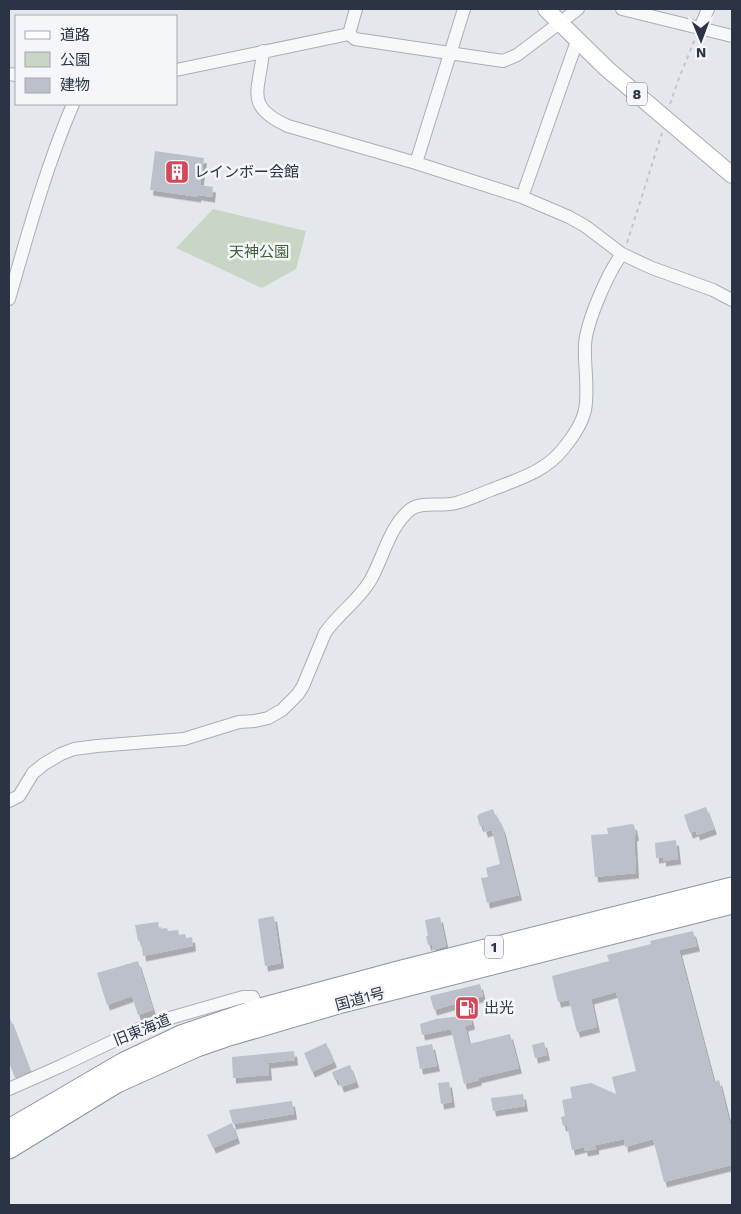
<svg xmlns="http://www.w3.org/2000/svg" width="741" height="1214" font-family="'Work Sans','Noto Sans JP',sans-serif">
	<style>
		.green { fill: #c9d6c5 }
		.building { fill: #bbc0ca; filter: url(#shadow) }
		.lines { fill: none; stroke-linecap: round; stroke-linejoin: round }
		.minor-casing { stroke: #a9aeb7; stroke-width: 14 }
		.major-casing { stroke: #a3abb8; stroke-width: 18 }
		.highway-casing { stroke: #8b94a3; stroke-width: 21 }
		.path { stroke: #c2c5cb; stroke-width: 2; stroke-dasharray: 4 4; stroke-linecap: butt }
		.minor { stroke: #f7f8fa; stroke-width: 12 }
		.major { stroke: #fff; stroke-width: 16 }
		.highway { stroke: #fff; stroke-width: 19 }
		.labels { text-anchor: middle; stroke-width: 5; stroke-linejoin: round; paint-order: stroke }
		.shield { fill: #f4f6f9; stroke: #676e7b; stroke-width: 1 }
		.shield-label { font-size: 14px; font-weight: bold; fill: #2b3445 }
		.poi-label { font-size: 15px; fill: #2b3445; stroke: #f4f6f9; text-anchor: start }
		.park-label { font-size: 15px; fill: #3f6138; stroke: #f4f6f9 }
		.street-label { font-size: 15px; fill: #2b3445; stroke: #f4f6f9 }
	</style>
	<defs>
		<filter id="shadow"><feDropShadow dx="3" dy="5.5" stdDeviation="0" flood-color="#0004"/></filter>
	</defs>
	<rect width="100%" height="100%" fill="#e4e7ec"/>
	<path class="green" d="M 213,209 L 306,231 L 296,269 L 262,288 L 176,248 Z"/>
	<path class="building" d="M 155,151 L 204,158 L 200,185 L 213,187 L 212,197 L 198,195 L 198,197 L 150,190 Z
		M 706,807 L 714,829 L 697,835 L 696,831 L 690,833 L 684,815 Z
		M 493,809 L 496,818 L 498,817 L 503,830 L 519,895 L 487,903 L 481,878 L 488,877 L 486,868 L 500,864 L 492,830 L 485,832 L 483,826 L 480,826 L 477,816 L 479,815 L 479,814 Z
		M 632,824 L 634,825 L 636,835 L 634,836 L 636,873 L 595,877 L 591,835 L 608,834 L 607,828 Z
		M 676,840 L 678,859 L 663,861 L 663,857 L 656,858 L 655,843 Z
		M 274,916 L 281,963 L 265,966 L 258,919 Z
		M 440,917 L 446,946 L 433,950 L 432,944 L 428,945 L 426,936 L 428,936 L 425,920 Z
		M 158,922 L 159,929 L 167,928 L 168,931 L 178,930 L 179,935 L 185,934 L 186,938 L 192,937 L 193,946 L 143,956 L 141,941 L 138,941 L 135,925 Z
		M 693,931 L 697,946 L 679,950 L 714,1082 L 719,1080 L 732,1132 L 732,1165 L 664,1182 L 653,1139 L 625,1147 L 624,1139 L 596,1145 L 596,1149 L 585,1151 L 584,1147 L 572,1150 L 567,1125 L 563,1126 L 561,1117 L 565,1116 L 562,1100 L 572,1098 L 570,1087 L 591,1083 L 616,1094 L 612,1077 L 636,1071 L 616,992 L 591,999 L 597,1027 L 577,1032 L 569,1000 L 558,1002 L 552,976 L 609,961 L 607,955 L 651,944 L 650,941 Z
		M 138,961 L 153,1010 L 138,1015 L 132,996 L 107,1005 L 97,973 Z
		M 480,984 L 483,996 L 434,1010 L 430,996 Z
		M 470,1015 L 472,1024 L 465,1026 L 469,1044 L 510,1034 L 519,1068 L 478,1078 L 479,1080 L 464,1084 L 451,1029 L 422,1035 L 420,1024 L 436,1019 Z
		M 9,1018 L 10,1018 L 30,1071 L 15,1078 L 9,1062 Z
		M 544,1042 L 547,1055 L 535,1058 L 532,1045 Z
		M 326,1043 L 334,1062 L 312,1072 L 304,1053 Z
		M 432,1044 L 437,1066 L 420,1069 L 416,1047 Z
		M 294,1051 L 295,1060 L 268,1063 L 269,1075 L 233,1078 L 232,1057 Z
		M 350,1065 L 356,1082 L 341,1087 L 338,1079 L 335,1080 L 332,1072 Z
		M 449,1082 L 452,1102 L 441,1104 L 438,1083 Z
		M 523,1094 L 525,1106 L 493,1111 L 491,1098 Z
		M 292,1101 L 294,1114 L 233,1124 L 229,1110 Z
		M 232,1123 L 237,1138 L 213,1148 L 207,1135 Z"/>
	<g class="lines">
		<defs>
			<path id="minor" d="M 622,9 L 732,36
				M 700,28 L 708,9
				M 349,34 L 355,39 L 503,61 L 517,55 L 578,9
				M 349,34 L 356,9
				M 263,51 C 260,90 243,106 288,126 L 416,163 L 522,197 L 569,217 L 585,226 L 622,254 L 652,268 L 713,290 L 732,300
				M 176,70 L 349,34
				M 9,74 L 16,75
				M 416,163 L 464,9
				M 522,197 L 577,41
				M 9,299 C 28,233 46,167 73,104
				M 9,801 L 19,796 L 33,773 L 44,764 L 61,754 L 74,749 L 97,746 L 184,739 L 239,722 L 255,721 L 268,718 L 282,710 L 298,694 L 303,686 L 325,633 C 338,614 358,601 370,581 C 383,559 389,526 411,509 C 423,501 442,507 456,503 C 468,500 480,494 491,490 C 518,479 545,472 563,449 C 572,438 582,424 585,410 C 589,389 584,366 585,345 C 586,323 608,272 622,254
				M 9,1089 L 61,1066 L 149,1024 L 243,997 L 253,997 L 260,1016"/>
			<path id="major" d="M 546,9 L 606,68 L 732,175"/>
			<path id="highway" d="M 9,1129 L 124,1062 L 181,1035 L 257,1009 L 402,970 L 732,887
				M 9,1149 L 117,1083 L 197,1047 L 226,1037 L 342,1003 L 732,904"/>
		</defs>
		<use href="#minor" class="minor-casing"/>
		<use href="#major" class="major-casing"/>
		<use href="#highway" class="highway-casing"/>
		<path class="path" d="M 670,104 L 679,78 L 695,39
			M 627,243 L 662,133"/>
		<use href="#minor" class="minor"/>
		<use href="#major" class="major"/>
		<use href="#highway" class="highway"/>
	</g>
	<defs>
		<symbol id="building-square" viewBox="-11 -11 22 22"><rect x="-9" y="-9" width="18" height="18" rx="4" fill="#d1495b" stroke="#f4f6f9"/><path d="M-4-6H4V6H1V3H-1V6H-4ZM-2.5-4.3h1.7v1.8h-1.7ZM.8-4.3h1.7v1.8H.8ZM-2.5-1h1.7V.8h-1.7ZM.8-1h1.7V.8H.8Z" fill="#fff"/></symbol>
		<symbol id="fuel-square" viewBox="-11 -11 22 22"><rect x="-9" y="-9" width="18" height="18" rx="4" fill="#d1495b" stroke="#f4f6f9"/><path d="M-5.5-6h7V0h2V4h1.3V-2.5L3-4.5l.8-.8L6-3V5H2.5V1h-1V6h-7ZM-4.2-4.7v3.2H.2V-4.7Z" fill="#fff"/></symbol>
	</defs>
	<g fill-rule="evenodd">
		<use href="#building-square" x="163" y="158" width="28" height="28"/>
		<use href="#fuel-square" x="453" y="994" width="28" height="28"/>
	</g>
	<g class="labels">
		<g class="shield">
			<rect x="627" y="82.5" width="20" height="23" rx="4"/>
			<rect x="485" y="935.5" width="18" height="23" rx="4"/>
		</g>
		<g class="shield-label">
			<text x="637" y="99">8</text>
			<text x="494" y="952">1</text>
		</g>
		<g class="poi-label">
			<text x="194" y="177">レインボー会館</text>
			<text x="484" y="1013">出光</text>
		</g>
		<g class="park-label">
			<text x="259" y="257">天神公園</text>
		</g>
		<g class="street-label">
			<text transform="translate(360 999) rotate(-15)" y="5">国道1号</text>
			<text transform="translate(142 1030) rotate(-22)" y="5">旧東海道</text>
		</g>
	</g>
	<rect width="741" height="1214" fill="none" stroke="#2b3445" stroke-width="20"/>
	<rect x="15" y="15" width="162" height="90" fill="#f4f6f9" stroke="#a4a8b1"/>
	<rect x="25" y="31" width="25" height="8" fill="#ffffff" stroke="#a4a8b1"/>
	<text x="60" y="40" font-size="15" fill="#2b3445">道路</text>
	<rect x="25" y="52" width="25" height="15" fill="#c9d6c5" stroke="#a4a8b1"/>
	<text x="60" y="65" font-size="15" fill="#2b3445">公園</text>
	<rect x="25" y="78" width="25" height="15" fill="#bbc0ca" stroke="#a4a8b1"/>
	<text x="60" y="90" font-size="15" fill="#2b3445">建物</text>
	<g transform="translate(701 40) rotate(179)" stroke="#f4f6f9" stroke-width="4" paint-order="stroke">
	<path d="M0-4L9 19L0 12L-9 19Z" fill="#2b3445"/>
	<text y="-8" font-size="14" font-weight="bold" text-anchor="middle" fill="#2b3445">N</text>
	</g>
</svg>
